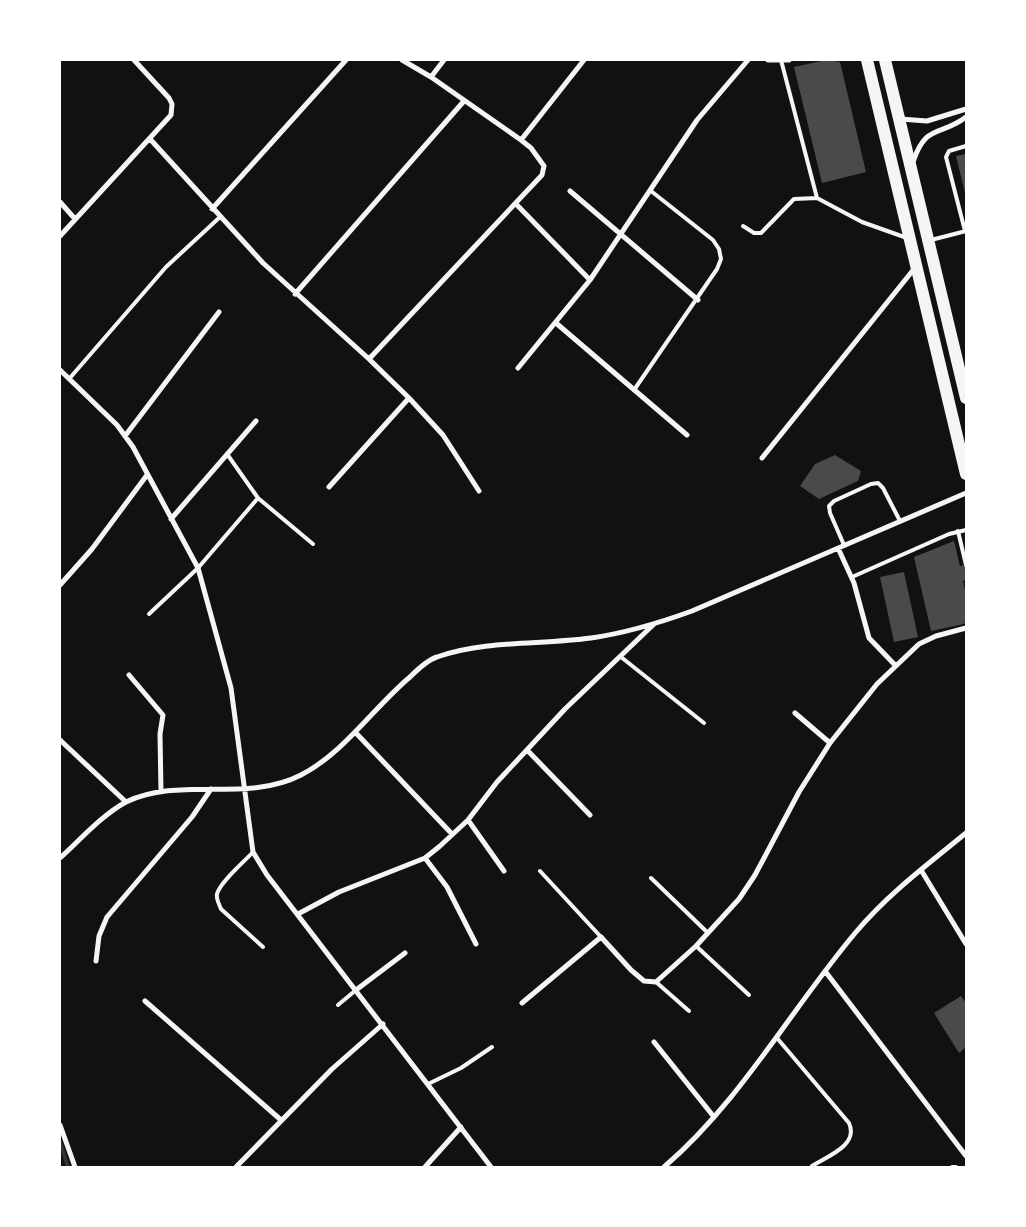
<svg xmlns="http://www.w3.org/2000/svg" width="1026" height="1227" font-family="'Public Sans',sans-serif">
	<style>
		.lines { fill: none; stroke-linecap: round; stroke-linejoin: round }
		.stream { stroke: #333; stroke-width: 4 }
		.building { fill: #4a4a4a }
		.service { stroke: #f5f5f5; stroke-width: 4 }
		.minor { stroke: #f5f5f5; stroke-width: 5 }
		.trunk { stroke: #f5f5f5; stroke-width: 12 }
	</style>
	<rect width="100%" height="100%" fill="#111"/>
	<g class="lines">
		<path class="stream" d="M 60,1142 L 68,1167"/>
	</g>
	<path class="building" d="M 826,60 L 840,62 L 866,172 L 822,183 L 794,67 Z
		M 966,154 L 966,193 L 965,193 L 956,156 Z
		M 835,455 L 861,471 L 858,481 L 819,499 L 800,486 L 815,464 Z
		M 954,541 L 960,566 L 966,565 L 966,580 L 963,581 L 966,595 L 966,621 L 964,624 L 931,631 L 914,557 Z
		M 904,572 L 918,637 L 894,642 L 880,577 Z
		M 961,996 L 966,1003 L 966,1047 L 959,1053 L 934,1013 Z"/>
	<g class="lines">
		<path class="service" d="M 781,60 L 817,198
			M 743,226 L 754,233 L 761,233 L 794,199 L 817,198 L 862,222 L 907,238
			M 965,231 L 946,157 L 949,151 L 966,146
			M 931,240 L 966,231
			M 69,379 L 166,267 L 220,217
			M 634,390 L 717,269 L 721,259 L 719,249 L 713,240 L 651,191
			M 227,454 L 258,498 L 313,544
			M 958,531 L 966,565
			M 844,545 L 830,513 L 829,506 L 834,501 L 871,484 L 878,483 L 883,488 L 900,521
			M 852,577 L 949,534 L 966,530
			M 149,614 L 198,568 L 258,498
			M 621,657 L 704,723
			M 253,852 C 245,861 220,882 217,894 C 216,899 219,904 221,909 L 263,947
			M 540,871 L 601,937
			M 651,878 L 708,933
			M 696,946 L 749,995
			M 656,982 L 689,1011
			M 338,1005 L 356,990
			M 777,1038 L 849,1123 C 859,1145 828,1156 812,1166
			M 428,1084 L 461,1068 L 492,1047
			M 952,1167 L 956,1167"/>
		<path class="minor" d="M 768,60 L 789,60
			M 431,77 L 444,60
			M 900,119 L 927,121 L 966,109
			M 150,139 L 263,263 L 369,359 L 409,398 L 443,435 L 479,491
			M 521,140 L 584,60
			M 913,162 C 926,123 940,137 966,117
			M 570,191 L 698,300
			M 60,202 L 75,219
			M 516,204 L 590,280
			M 212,209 L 346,60
			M 60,236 L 171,115 L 172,104 L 169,98 L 134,60
			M 295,294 L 464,101
			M 556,323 L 687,435
			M 369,359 L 542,175 L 544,166 L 531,148 L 521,140 L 431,77 L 402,60
			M 518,368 L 590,280 L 697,120 L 748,60
			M 60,370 L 117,425 L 133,447 L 198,568 L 231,688 L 253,852 L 267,875 L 491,1167
			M 125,436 L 219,312
			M 762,458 L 914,269
			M 329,487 L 409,398
			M 171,519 L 256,421
			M 838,548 L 854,583 L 869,638 L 896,666
			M 60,585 L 92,549 L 147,475
			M 129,675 L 163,715 L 160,734 L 161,792
			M 795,713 L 830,743
			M 355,732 L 452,834
			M 60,740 L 126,802
			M 528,751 L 590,815
			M 468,820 L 504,871
			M 60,858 C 80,840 102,815 126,802 C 180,776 247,803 301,775 C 344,753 373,708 410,677 C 417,670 427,660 437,657 C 485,640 540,645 591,638 C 626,633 659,623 692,611 L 966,493
			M 425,858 L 447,887 L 476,944
			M 921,870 L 966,944
			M 298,914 L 339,892 L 425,858 L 440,846 L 468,820 L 497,782 L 565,709 L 654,624
			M 96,961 L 99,936 L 107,917 L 192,817 L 211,789
			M 825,971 L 966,1156
			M 356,990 L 405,953
			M 145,1001 L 281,1120
			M 522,1003 L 601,937 L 631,970 L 644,981 L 656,982 L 696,946 L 739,899 L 755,875 L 799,792 L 830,743 L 877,684 L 919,644 L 936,636 L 966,628
			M 654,1042 L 714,1117
			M 60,1125 L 75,1167
			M 236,1167 L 332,1069 L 383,1024
			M 425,1167 L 461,1127
			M 664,1167 C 741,1101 791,1009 856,932 C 888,894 928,864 966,833"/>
		<path class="trunk" d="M 867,60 L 966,474
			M 885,60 L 966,398"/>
	</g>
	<rect width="1026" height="1227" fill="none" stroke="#ffffff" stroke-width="122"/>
</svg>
